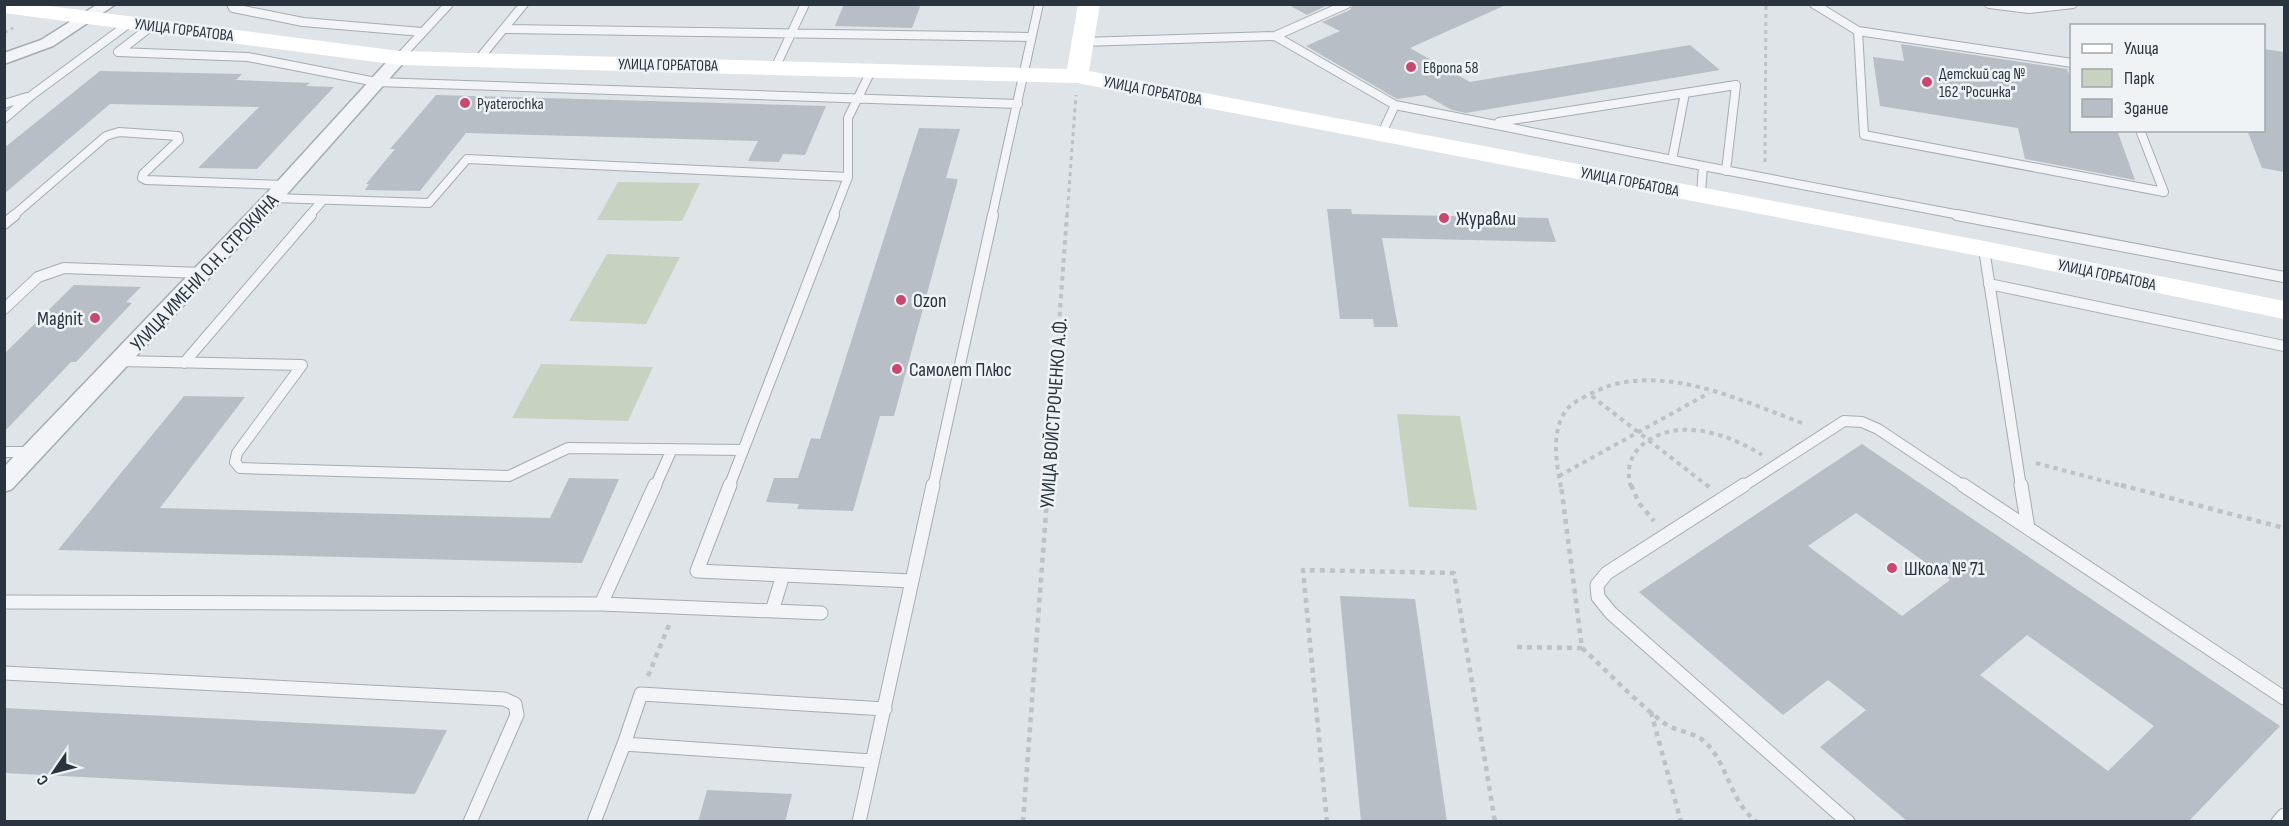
<svg xmlns="http://www.w3.org/2000/svg" width="2289" height="826" font-family="'Sofia Sans Condensed',sans-serif">
	<style>
		.green { fill: #c7d2c1 }
		.building { fill: #b7bec5; fill-rule: evenodd }
		.lines { fill: none; stroke-linecap: round; stroke-linejoin: round }
		.lane-far2-casing { stroke: #a5acb2; stroke-width: 10 }
		.lane-far1-casing { stroke: #a5acb2; stroke-width: 12 }
		.lane-casing { stroke: #a5acb2; stroke-width: 15 }
		.street-casing { stroke: #a5acb2; stroke-width: 3 }
		.path-far2 { stroke: #bec2c7; stroke-width: 3; stroke-dasharray: 4 4; stroke-linecap: butt }
		.path-far1 { stroke: #bec2c7; stroke-width: 4; stroke-dasharray: 4.5 4.5; stroke-linecap: butt }
		.path { stroke: #bec2c7; stroke-width: 4.5; stroke-dasharray: 5 5; stroke-linecap: butt }
		.lane-far2 { stroke: #f2f4f7; stroke-width: 8 }
		.lane-far1 { stroke: #f2f4f7; stroke-width: 10 }
		.lane { stroke: #f2f4f7; stroke-width: 13 }
		.street { fill: #f2f4f7; fill-rule: evenodd }
		.secondary { fill: #fff; fill-rule: evenodd }
		.poi-dot { fill: #ca486e; stroke: #eff3f6; stroke-width: 2 }
		.labels { text-anchor: middle; stroke-width: 5; stroke-linejoin: round; paint-order: stroke }
		.far-street-label { font-size: 16px; fill: #29343f; stroke: #eff3f6 }
		.far-poi-label { font-size: 16px; fill: #29343f; stroke: #eff3f6; text-anchor: start }
		.poi-label { font-size: 20px; fill: #29343f; stroke: #eff3f6; text-anchor: start }
		.street-label { font-size: 20px; fill: #29343f; stroke: #eff3f6 }
	</style>
	<rect width="100%" height="100%" fill="#dfe4e8"/>
	<path class="green" d="M 618,182 L 700,183 L 682,221 L 597,220 Z
		M 607,254 L 680,257 L 646,324 L 569,321 Z
		M 541,364 L 653,367 L 628,421 L 512,418 Z
		M 1397,414 L 1460,416 L 1477,510 L 1409,507 Z"/>
	<path class="building" d="M 844,4 L 921,4 L 912,28 L 835,26 Z
		M 1287,4 L 1330,4 L 1307,15 Z
		M 1353,4 L 1508,4 L 1410,48 L 1470,82 L 1690,45 L 1720,70 L 1466,113 L 1452,110 L 1425,95 L 1397,99 L 1306,46 L 1340,31 L 1322,22 L 1350,10 Z
		M 1901,44 L 2067,69 L 2072,81 L 2072,130 L 2117,130 L 2135,180 L 2025,159 L 2018,128 L 1880,106 L 1873,57 L 1904,61 Z
		M 2264,49 L 2284,52 L 2284,172 L 2262,168 L 2247,130 L 2264,130 Z
		M 100,71 L 242,74 L 236,80 L 310,83 L 306,86 L 334,87 L 257,169 L 198,168 L 259,107 L 110,104 L 4,194 L 4,148 Z
		M 436,95 L 826,106 L 805,155 L 783,154 L 779,162 L 748,161 L 758,141 L 466,133 L 420,191 L 365,190 L 369,184 L 366,184 L 395,149 L 390,149 Z
		M 919,128 L 960,129 L 946,178 L 958,179 L 894,416 L 880,416 L 853,511 L 797,509 L 799,504 L 766,502 L 774,478 L 798,478 L 811,438 L 820,439 Z
		M 1327,209 L 1351,209 L 1352,214 L 1548,218 L 1556,242 L 1382,238 L 1398,327 L 1374,327 L 1373,319 L 1340,319 Z
		M 74,285 L 141,287 L 126,302 L 132,303 L 76,362 L 71,362 L 4,432 L 4,354 Z
		M 184,396 L 245,397 L 160,508 L 550,518 L 569,478 L 619,479 L 582,563 L 58,550 Z
		M 1862,444 L 2048,570 L 2280,726 L 2188,822 L 1908,822 L 1820,747 L 1866,710 L 1828,680 L 1783,715 L 1639,592 ZM 1856,513 L 1950,580 L 1902,616 L 1808,546 ZM 2027,635 L 2154,726 L 2108,771 L 1980,675 Z
		M 1340,596 L 1415,599 L 1447,822 L 1361,822 Z
		M 4,708 L 447,730 L 415,794 L 4,773 Z
		M 707,790 L 792,794 L 785,822 L 698,822 Z"/>
	<g class="lines">
		<defs>
			<path id="lane-far2" d="M 231,4 L 233,8 L 303,22 L 422,32
				M 1814,4 L 1858,31 L 2072,63
				M 1989,4 L 2029,9 L 2073,4
				M 153,25 L 118,52 L 248,57 L 376,82 L 1018,104
				M 504,29 L 1031,37
				M 1858,31 L 1864,135 L 2164,192 L 2140,130
				M 1275,36 L 1395,105 L 1382,133
				M 1082,42 L 1275,36 L 1347,4
				M 399,58 L 449,4
				M 478,60 L 524,4
				M 776,66 L 805,4
				M 4,104 L 27,97
				M 1395,105 L 1703,166 L 1701,194
				M 4,119 L 32,95 L 131,22
				M 1499,122 L 1736,85 L 1726,171
				M 1672,160 L 1685,93
				M 1703,166 L 1965,216
				M 273,198 L 429,203 L 467,159 L 848,177
				M 13,216 L 106,136 L 119,132 L 178,136 L 179,140 L 143,174 L 142,178 L 146,180 L 285,185
				M 309,216 L 323,200
				M 833,216 L 848,177 L 848,118 L 872,69
				M 992,216 L 1039,4"/>
			<path id="lane-far1" d="M 1957,215 L 2284,277
				M 4,224 L 15,215
				M 1984,249 L 2021,487
				M 1989,284 L 2284,346
				M 4,309 L 38,277 L 64,268 L 202,273
				M 121,361 L 302,365 L 237,453 L 235,462 L 240,468 L 509,476 L 568,448 L 743,450
				M 184,363 L 311,215
				M 4,452 L 30,452
				M 655,487 L 672,449
				M 729,487 L 834,215
				M 933,487 L 993,215
				M 1742,487 L 1844,421 L 1862,422 L 1878,429 L 1965,487"/>
			<path id="lane" d="M 655,485 L 601,604 L 821,613
				M 730,485 L 697,571 L 912,581 L 933,485
				M 1744,485 L 1607,573 L 1597,585 L 1598,597 L 1611,613 L 1848,822
				M 1963,485 L 2284,698
				M 2021,485 L 2028,528
				M 4,602 L 601,604
				M 772,611 L 783,575
				M 4,673 L 504,699 L 515,704 L 517,715 L 470,822
				M 624,744 L 641,694 L 885,709
				M 594,822 L 624,744 L 872,761
				M 859,822 L 912,581
				M 2278,822 L 2284,815"/>
			<path id="street" d="M 98,4 L 116,4 L 53,46 L 4,64 L 4,53 L 41,40 Z
				M 399,53 L 405,55 L 407,58 L 405,61 L 280,202 L 12,489 L 4,492 L 4,467 L 266,194 L 393,55 Z"/>
		</defs>
		<use href="#lane-far2" class="lane-far2-casing"/>
		<use href="#lane-far1" class="lane-far1-casing"/>
		<use href="#lane" class="lane-casing"/>
		<use href="#street" class="street-casing"/>
		<path class="path-far2" d="M 4,33 L 13,28
			M 1765,162 L 1766,4
			M 1067,216 L 1076,95"/>
		<path class="path-far1" d="M 2036,463 L 2126,487
			M 1559,476 L 1709,393
			M 1047,487 L 1067,215
			M 1561,487 C 1556,463 1550,427 1569,407 C 1574,402 1583,398 1589,394
			M 1631,487 C 1619,448 1659,427 1693,430 C 1718,432 1741,442 1762,455
			M 1709,487 L 1589,394 C 1598,391 1606,386 1615,384 C 1679,369 1747,403 1805,424"/>
		<path class="path" d="M 1631,485 L 1639,503 L 1654,521
			M 1707,485 L 1709,487
			M 2121,485 L 2284,528
			M 1517,647 L 1582,648 L 1561,485
			M 1582,648 C 1609,673 1634,700 1664,723 C 1676,732 1693,731 1705,742 C 1729,765 1729,801 1757,822
			M 648,676 L 669,625
			M 1651,712 L 1681,822
			M 1023,822 L 1048,485
			M 1327,822 L 1303,570 L 1454,573 L 1495,822"/>
		<use href="#lane-far2" class="lane-far2"/>
		<use href="#lane-far1" class="lane-far1"/>
		<use href="#lane" class="lane"/>
		<use href="#street" class="street"/>
		<path class="secondary" d="M 4,4 L 34,4 L 399,51 L 1067,69 L 1078,4 L 1100,4 L 1089,71 L 1984,241 L 2284,301 L 2284,319 L 1984,257 L 1077,83 L 399,65 L 4,13 Z"/>
	</g>
	<g class="poi-dot">
		<circle cx="1411" cy="67" r="6"/>
		<circle cx="1927" cy="82" r="6"/>
		<circle cx="465" cy="103" r="6"/>
		<circle cx="1444" cy="218" r="6"/>
		<circle cx="901" cy="300" r="6"/>
		<circle cx="95" cy="318" r="6"/>
		<circle cx="897" cy="369" r="6"/>
		<circle cx="1892" cy="568" r="6"/>
	</g>
	<g class="labels">
		<g class="far-street-label">
			<text transform="translate(184 29) rotate(7)" y="6">УЛИЦА ГОРБАТОВА</text>
			<text transform="translate(668 64) rotate(1)" y="6">УЛИЦА ГОРБАТОВА</text>
			<text transform="translate(1153 90) rotate(11)" y="6">УЛИЦА ГОРБАТОВА</text>
			<text transform="translate(1630 181) rotate(11)" y="6">УЛИЦА ГОРБАТОВА</text>
			<text transform="translate(2107 274) rotate(12)" y="6">УЛИЦА ГОРБАТОВА</text>
		</g>
		<g class="far-poi-label">
			<text x="1423" y="73">Европа 58</text>
			<text x="1939" y="79">Детский сад №<tspan x="1939" dy="18">162 "Росинка"</tspan></text>
			<text x="477" y="109">Pyaterochka</text>
		</g>
		<g class="poi-label">
			<text x="1456" y="225">Журавли</text>
			<text x="913" y="307">Ozon</text>
			<text x="83" y="325" text-anchor="end">Magnit</text>
			<text x="909" y="376">Самолет Плюс</text>
			<text x="1904" y="575">Школа № 71</text>
		</g>
		<g class="street-label">
			<text transform="translate(204 272) rotate(-47)" y="7">УЛИЦА ИМЕНИ О.Н. СТРОКИНА</text>
			<text transform="translate(1053 413) rotate(-86)" y="7">УЛИЦА ВОЙСТРОЧЕНКО А.Ф.</text>
		</g>
	</g>
	<rect width="2289" height="826" fill="none" stroke="#29343f" stroke-width="12"/>
	<rect x="2070" y="24" width="195" height="108" fill="#eff3f6" stroke="#a0a7ad" stroke-width="1.5"/>
	<rect x="2082" y="44" width="30" height="9" fill="#ffffff" stroke="#a0a7ad" stroke-width="1.5"/>
	<text x="2124" y="54" font-size="18" fill="#29343f">Улица</text>
	<rect x="2082" y="69" width="30" height="18" fill="#c7d2c1" stroke="#a0a7ad" stroke-width="1.5"/>
	<text x="2124" y="84" font-size="18" fill="#29343f">Парк</text>
	<rect x="2082" y="99" width="30" height="18" fill="#b7bec5" stroke="#a0a7ad" stroke-width="1.5"/>
	<text x="2124" y="114" font-size="18" fill="#29343f">Здание</text>
	<g transform="translate(54 772) rotate(235)" stroke="#eff3f6" stroke-width="4.5" paint-order="stroke">
	<path d="M0-4.5L10 22L0 15L-10 22Z" fill="#29343f"/>
	<text y="-9" font-size="16" font-weight="bold" text-anchor="middle" fill="#29343f">С</text>
	</g>
</svg>
